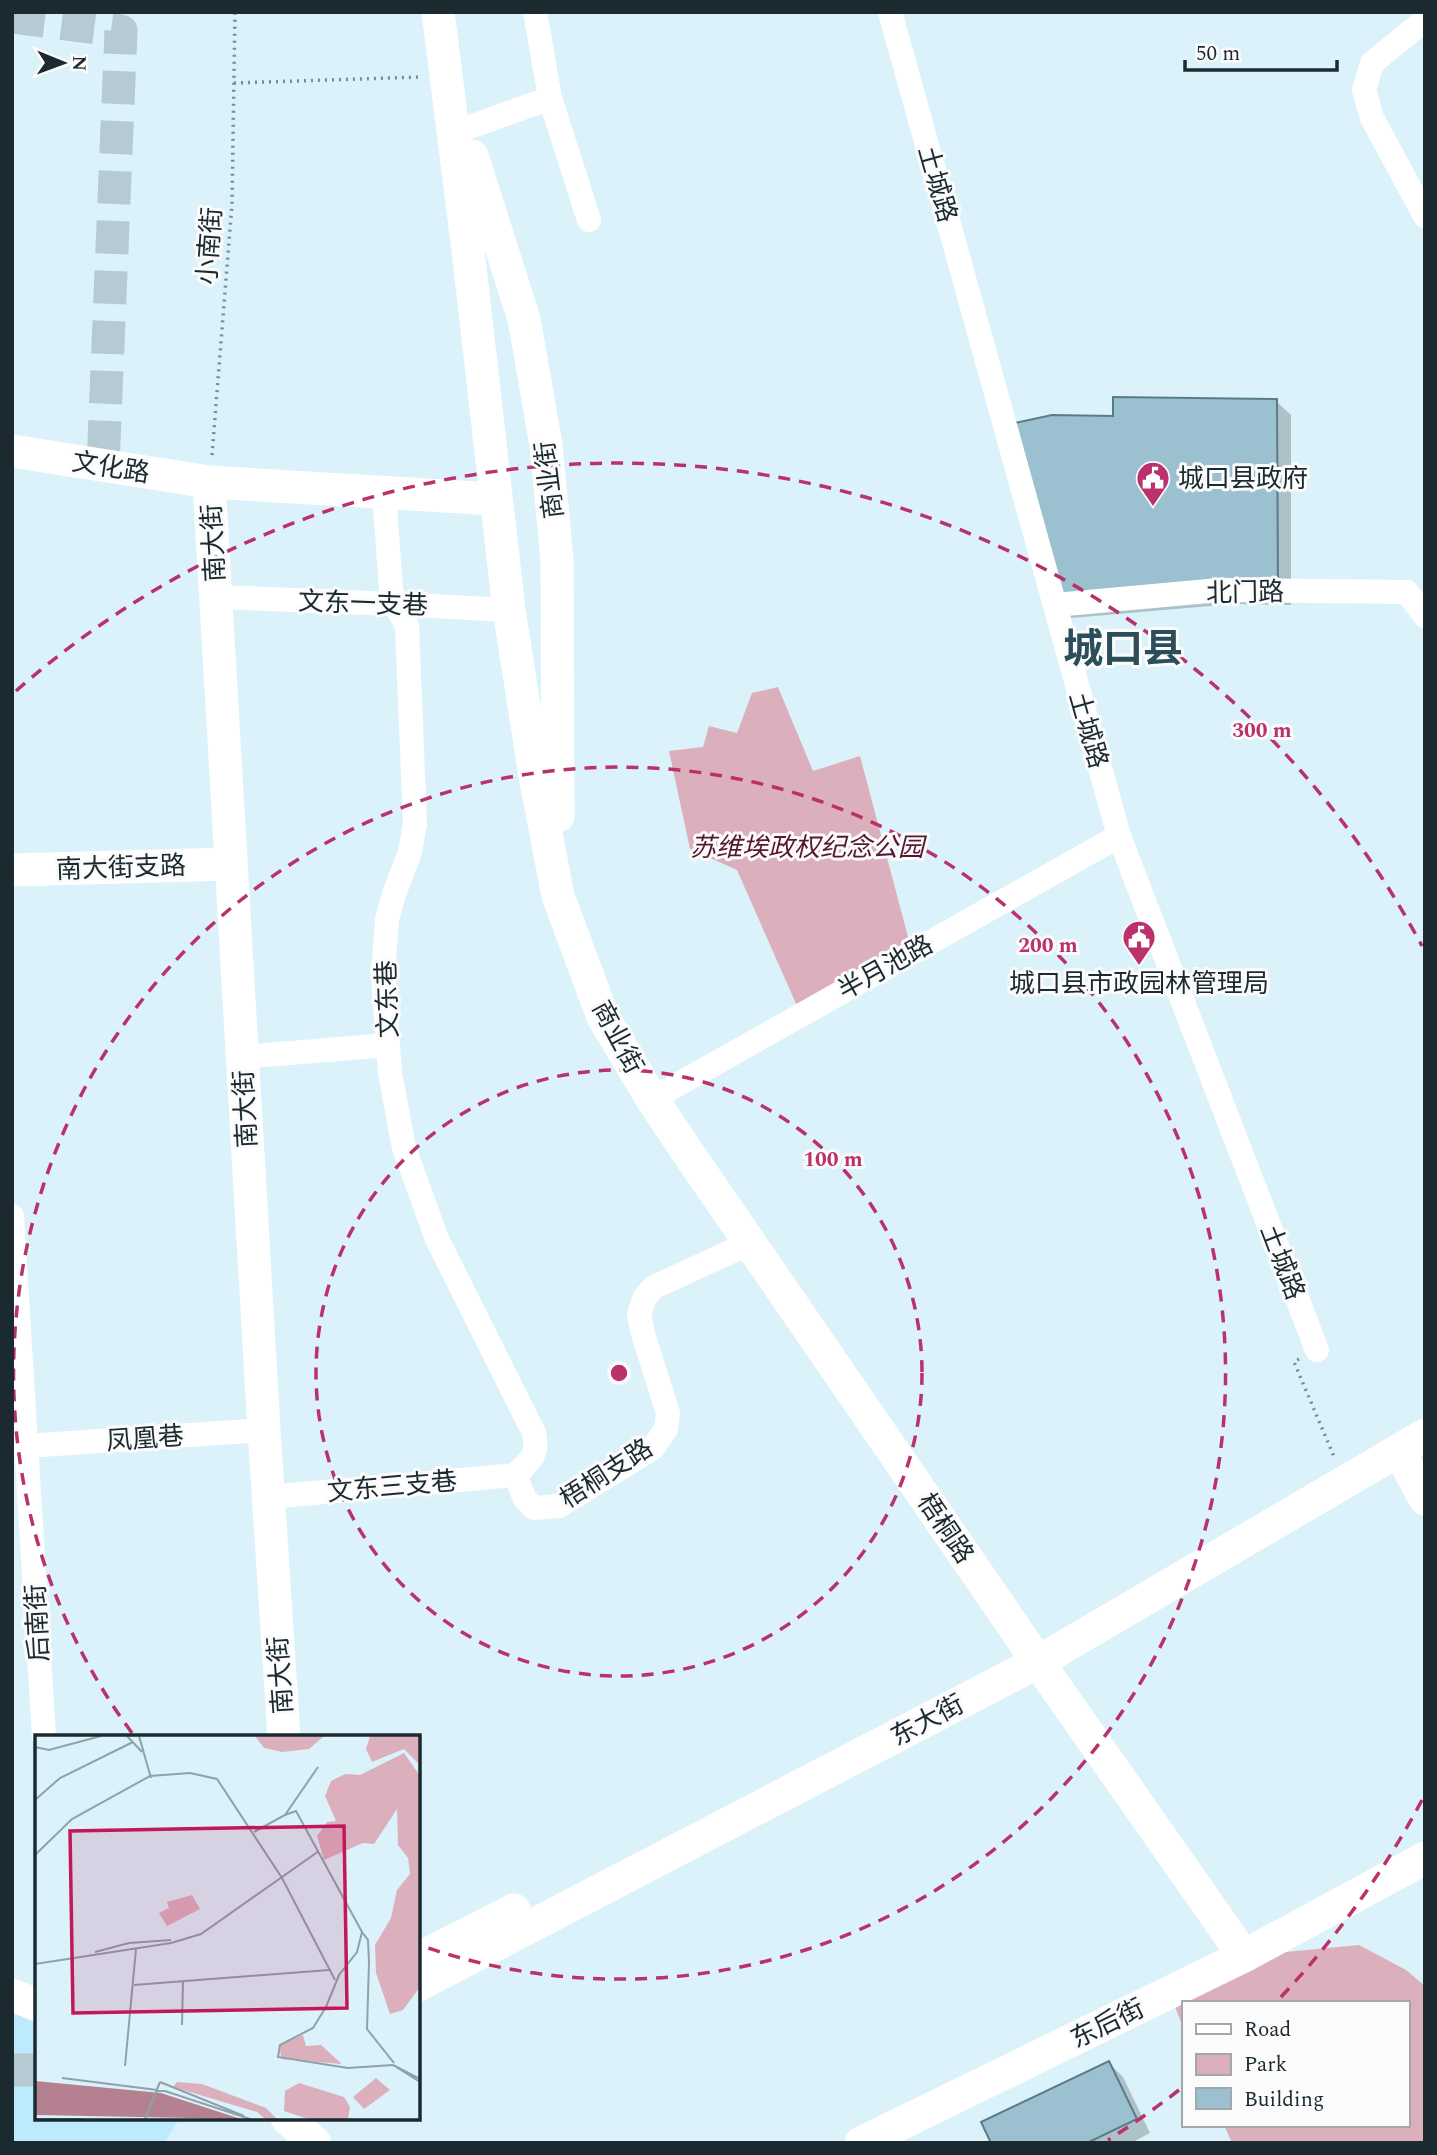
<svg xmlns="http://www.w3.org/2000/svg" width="1437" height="2155" font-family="Spectral,'Noto Sans SC',serif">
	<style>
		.built { fill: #bcebfe }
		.green { fill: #dbb0bc }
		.shadow { fill: #0003 }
		.building { fill: #9bc0cf; stroke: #597c8a; stroke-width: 2 }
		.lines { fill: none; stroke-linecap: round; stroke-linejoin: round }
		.secondary-tunnel { stroke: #b5cad2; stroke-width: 33; stroke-dasharray: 33 17; stroke-linecap: butt }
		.path { stroke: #788b92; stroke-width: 3.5; stroke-dasharray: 2 5; stroke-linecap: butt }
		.street { stroke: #fff; stroke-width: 24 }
		.secondary { stroke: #fff; stroke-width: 33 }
		.ring { fill: none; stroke: #bb316c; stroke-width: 3.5; stroke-dasharray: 12 9 }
		.labels { text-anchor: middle; stroke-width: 6; stroke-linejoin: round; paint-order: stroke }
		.street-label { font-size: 26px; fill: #1b2a30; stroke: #fbfbfb }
		.poi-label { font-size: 26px; fill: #1b2a30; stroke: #fbfbfb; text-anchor: start }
		.park-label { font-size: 26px; font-style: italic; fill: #581731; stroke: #fbfbfb }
		.town-label { font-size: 40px; font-weight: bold; fill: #2c4e5b; stroke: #fbfbfb }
		.inset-road { fill: none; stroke: #8ea2aa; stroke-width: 2 }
		.view { fill: #c2185b; fill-opacity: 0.15; stroke: #c2185b; stroke-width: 3.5 }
		.inset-edge { fill: none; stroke: #1b2a30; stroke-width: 3.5 }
		.centre { fill: #bb316c; stroke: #fbfbfb; stroke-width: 3.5 }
		.ring-label { font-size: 21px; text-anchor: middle; font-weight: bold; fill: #bb316c; stroke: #fbfbfb; stroke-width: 6; stroke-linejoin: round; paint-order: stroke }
	</style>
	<rect width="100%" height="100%" fill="#dbf2fb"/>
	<path class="built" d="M 12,1995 L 37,2005 L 37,2118 L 180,2118 L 165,2142 L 12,2143 Z"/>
	<path class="green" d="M 778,687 L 813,771 L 860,756 L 912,952 L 801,1015 L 737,870 L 690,849 L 669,751 L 703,747 L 709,726 L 737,733 L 752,693 Z
		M 1359,1945 L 1406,1970 L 1425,1986 L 1425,2143 L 1232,2143 L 1224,2125 L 1407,2125 L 1407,2003 L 1183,2003 L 1183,2027 L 1169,1992 L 1244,1956 Z"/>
	<path class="shadow" d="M 1276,401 L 1291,415 L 1291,605 L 1234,604 L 1071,618 L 1056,604 L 1115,418 Z
		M 1109,2063 L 1123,2077 L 1150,2133 L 1131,2143 L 993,2143 Z"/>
	<path class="building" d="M 1113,397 L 1277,399 L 1278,591 L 1055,605 L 1005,425 L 1052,415 L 1113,416 Z
		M 1109,2061 L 1137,2119 L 1087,2143 L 991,2143 L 981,2122 Z"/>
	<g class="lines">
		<path class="secondary-tunnel" d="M 12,17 L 121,31 L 103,466
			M 12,2070 L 37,2070"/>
		<path class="path" d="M 234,83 L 421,77
			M 212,455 L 232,204 L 235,12
			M 1299,1359 L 1294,1362 L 1335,1459"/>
		<path class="street" d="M 535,12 L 550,98 L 589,220
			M 890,12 L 1119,836 L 1317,1350
			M 1425,20 L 1372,63 L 1364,90 L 1372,118 L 1425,216
			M 464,129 L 550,98
			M 384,493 L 391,589 L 395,604 L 407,626 L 415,824 L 410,852 L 394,894 L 387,919 L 383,974 L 390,1073 L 404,1148 L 437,1239 L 534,1433 C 539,1455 530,1461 515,1475
			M 216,597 L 395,604 L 509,610
			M 1055,605 L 1219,590 L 1407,592 L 1425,616
			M 242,1057 L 388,1045
			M 652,1099 L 1119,836
			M 12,1216 L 44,1737
			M 26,1446 L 264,1430
			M 515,1475 L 525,1499 L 534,1508 L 559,1506 L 653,1448 L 666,1429 L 668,1413 L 643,1334 L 639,1314 L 645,1297 L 654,1287 L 750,1243
			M 269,1497 L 515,1475"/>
		<path class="secondary" d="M 438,12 L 468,250 L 509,610 L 536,781 L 558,896 L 603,1017 L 652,1099 L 686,1150 L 1038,1662 L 1244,1956
			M 472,156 L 524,319 L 546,445 L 557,559 L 558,816
			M 12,451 L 209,482 L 495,499
			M 209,482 L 264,1430 L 284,1737
			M 12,870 L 231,864
			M 1399,1451 L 1425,1499
			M 418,1959 L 514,1910
			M 418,1985 L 1038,1662 L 1425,1435
			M 12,1995 L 37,2005
			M 287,2118 L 315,2143
			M 861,2143 L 1244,1956 L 1425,1858"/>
	</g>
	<g class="ring">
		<circle cx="619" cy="1373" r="303"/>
		<path d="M132 1733A606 606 0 1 1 422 1946"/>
		<path d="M1422 1800A910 910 0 0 1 1279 1999M1179 2090A910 910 0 0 1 1108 2140M16 691A910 910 0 0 1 1422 946"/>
	</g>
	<defs>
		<symbol id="civic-pin" viewBox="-11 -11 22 30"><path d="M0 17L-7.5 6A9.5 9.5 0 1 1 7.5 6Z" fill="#bb316c" stroke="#fbfbfb"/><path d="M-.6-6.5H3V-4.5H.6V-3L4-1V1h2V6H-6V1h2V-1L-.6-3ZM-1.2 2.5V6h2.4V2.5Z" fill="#fff"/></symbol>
	</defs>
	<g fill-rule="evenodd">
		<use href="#civic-pin" x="1134" y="459" width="38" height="52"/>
		<use href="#civic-pin" x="1120" y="918" width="38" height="52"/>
	</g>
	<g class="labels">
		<g class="street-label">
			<text transform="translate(938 184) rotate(74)" y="9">土城路</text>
			<text transform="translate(209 246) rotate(-86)" y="9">小南街</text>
			<text transform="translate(111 467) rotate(9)" y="9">文化路</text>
			<text transform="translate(549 480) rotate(-97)" y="9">商业街</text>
			<text transform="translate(213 543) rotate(-93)" y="9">南大街</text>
			<text transform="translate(1245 592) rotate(-1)" y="9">北门路</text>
			<text transform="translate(363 603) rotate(2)" y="9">文东一支巷</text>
			<text transform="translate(1089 730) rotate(74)" y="9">土城路</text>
			<text transform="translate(121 867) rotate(-2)" y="9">南大街支路</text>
			<text transform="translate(885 967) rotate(-29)" y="9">半月池路</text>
			<text transform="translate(387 999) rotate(-92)" y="9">文东巷</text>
			<text transform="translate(618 1037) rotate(62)" y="9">商业街</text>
			<text transform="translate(245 1109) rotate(-93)" y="9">南大街</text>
			<text transform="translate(1283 1262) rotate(69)" y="9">土城路</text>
			<text transform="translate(145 1438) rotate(-4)" y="9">凤凰巷</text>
			<text transform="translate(606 1473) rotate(-33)" y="9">梧桐支路</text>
			<text transform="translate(392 1486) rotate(-5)" y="9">文东三支巷</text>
			<text transform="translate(946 1528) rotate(56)" y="9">梧桐路</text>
			<text transform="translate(37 1623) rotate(-93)" y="9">后南街</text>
			<text transform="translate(280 1675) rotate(-94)" y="9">南大街</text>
			<text transform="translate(927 1720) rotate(-28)" y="9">东大街</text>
			<text transform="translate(1107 2023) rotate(-26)" y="9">东后街</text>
		</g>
		<g class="poi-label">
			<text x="1178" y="487">城口县政府</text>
			<text x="1139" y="992" text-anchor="middle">城口县市政园林管理局</text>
		</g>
		<g class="park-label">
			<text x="807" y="856">苏维埃政权纪念公园</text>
		</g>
		<g class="town-label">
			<text x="1123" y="662">城口县</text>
		</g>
	</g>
	<g transform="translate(35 1735)">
		<rect width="385" height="385" fill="#dbf2fb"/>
		<path d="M 220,1 L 289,1 L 274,14 L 247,17 L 229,13 ZM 335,1 L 385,1 L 385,30 L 369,14 L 337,27 L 331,14 ZM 369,18 L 385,41 L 385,252 L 368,275 L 355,279 L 341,238 L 340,210 L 356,183 L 362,155 L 375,139 L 373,123 L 363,110 L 362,74 L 339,109 L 328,108 L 289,125 L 282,101 L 292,87 L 301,86 L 290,61 L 296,46 L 310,39 L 325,40 ZM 157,160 L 165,174 L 132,191 L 124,178 L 134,173 L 132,167 ZM 268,300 L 271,311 L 286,310 L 307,329 L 246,324 L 245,310 ZM 341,343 L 355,355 L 329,374 L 318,362 ZM 142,347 L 167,349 L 231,373 L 242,384 L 230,384 L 222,377 L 138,352 ZM 264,348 L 309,362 L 315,372 L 313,384 L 273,384 L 249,376 L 250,356 Z" fill="#dbb0bc"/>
		<path d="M 0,346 L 126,358 L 206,384 L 0,380 Z" fill="#b58090"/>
		<path class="inset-road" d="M 92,1 L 107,17M 104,1 L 116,43M 0,12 L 14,15 L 66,1M 0,65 L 25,43 L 98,7M 250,80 L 261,76 L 327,197 L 322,217 L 304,240 L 291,272 L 278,293 L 245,310 L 243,322 L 313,333 L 358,330M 219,97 L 250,80 L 283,32M 0,120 L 37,84 L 115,41 L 155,38 L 182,44 L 247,143 L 300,245M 327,197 L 333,205 L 334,227 L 332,294 L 359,328M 60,217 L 94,208 L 136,205M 0,229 L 136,208 L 166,199 L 284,116M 99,250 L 294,235M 147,290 L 148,247M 90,331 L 101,214M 27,343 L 130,356 L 215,384M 385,344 L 358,330 L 385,347M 125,347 L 209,381M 0,384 L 47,384M 110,384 L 125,347"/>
		<path class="view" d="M 309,91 L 312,273 L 38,278 L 35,96 Z"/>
		<rect width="385" height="385" class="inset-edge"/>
	</g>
	<circle cx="619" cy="1373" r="10" class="centre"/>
	<g class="ring-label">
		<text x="1262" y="737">300 m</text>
		<text x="1048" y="952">200 m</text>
		<text x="833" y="1166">100 m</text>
	</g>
	<rect width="1437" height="2155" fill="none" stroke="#1b2a30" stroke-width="28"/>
	<rect x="1182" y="2001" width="228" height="126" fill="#fbfbfb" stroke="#a1a7aa" stroke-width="2"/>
	<rect x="1196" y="2024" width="35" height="10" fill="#ffffff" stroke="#a1a7aa" stroke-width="2"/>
	<text x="1244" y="2036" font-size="21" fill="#1b2a30">Road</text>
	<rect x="1196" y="2054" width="35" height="21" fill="#dbb0bc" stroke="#a1a7aa" stroke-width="2"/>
	<text x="1244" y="2071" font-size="21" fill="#1b2a30">Park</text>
	<rect x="1196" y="2088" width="35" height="21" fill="#9bc0cf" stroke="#a1a7aa" stroke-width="2"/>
	<text x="1244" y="2106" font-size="21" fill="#1b2a30">Building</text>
	<g transform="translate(63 63) rotate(91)" stroke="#fbfbfb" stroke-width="5" paint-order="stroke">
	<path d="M0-5L12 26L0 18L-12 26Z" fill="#1b2a30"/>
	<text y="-10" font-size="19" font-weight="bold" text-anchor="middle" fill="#1b2a30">N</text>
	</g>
	<path d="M1185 60v10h152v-10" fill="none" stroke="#1b2a30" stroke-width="3.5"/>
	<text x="1196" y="60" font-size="21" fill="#1b2a30" stroke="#fbfbfb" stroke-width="5" paint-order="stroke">50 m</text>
</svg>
